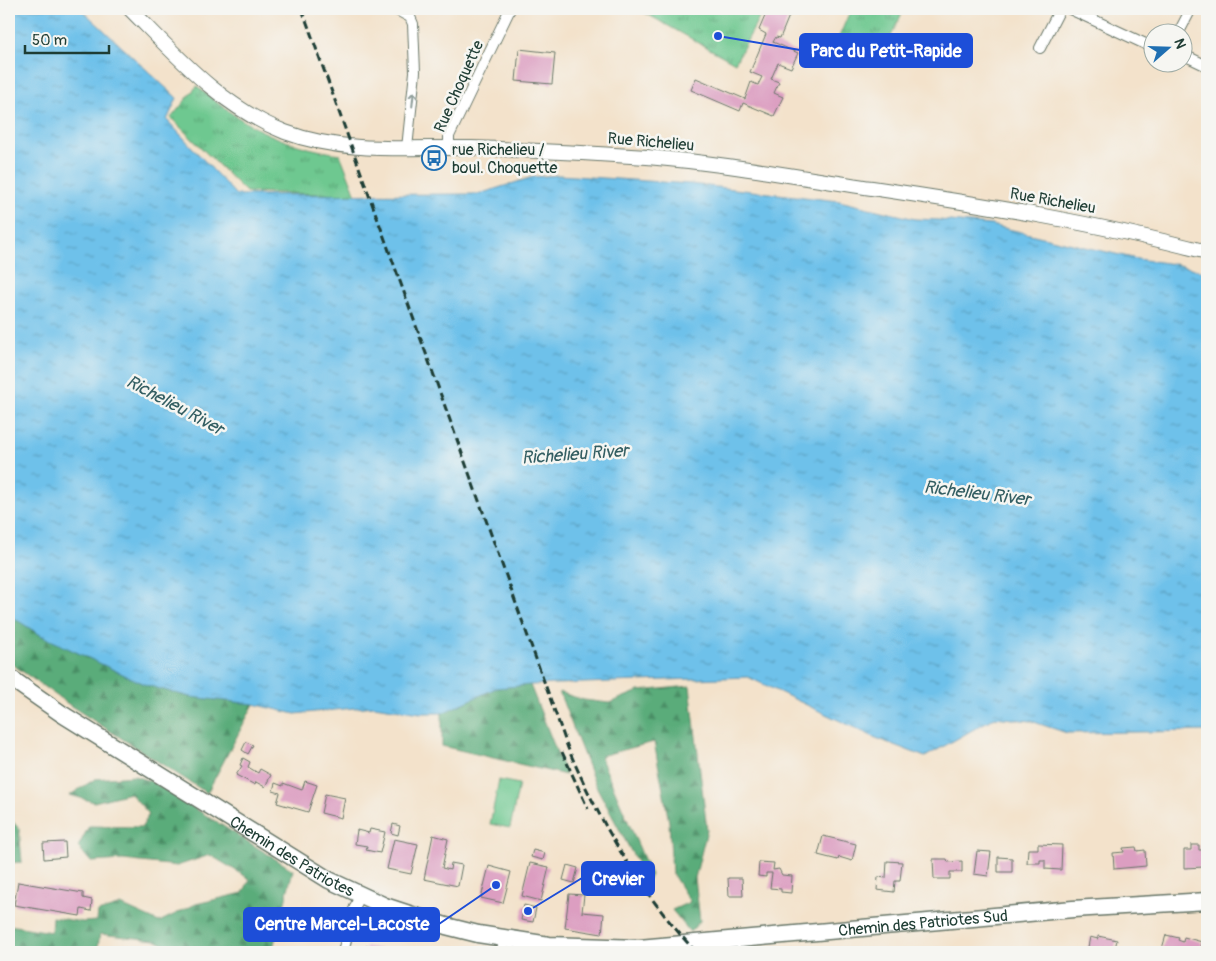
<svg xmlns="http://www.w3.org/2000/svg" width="1216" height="961" font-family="Pangolin,sans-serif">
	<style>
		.grass { fill: url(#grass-tufts); stroke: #468262 }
		.forest { fill: url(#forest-firs); stroke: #3c7457 }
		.pitch { fill: #6ec890; stroke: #468262 }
		.water { fill: url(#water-ripples); stroke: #467f8f }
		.building { fill: #dc9ec1 }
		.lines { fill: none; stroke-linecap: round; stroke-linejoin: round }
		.street-casing { stroke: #697769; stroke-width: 12 }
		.secondary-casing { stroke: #697769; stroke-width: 16 }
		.primary-casing { stroke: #697769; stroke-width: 19 }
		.street { stroke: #fff; stroke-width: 10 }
		.secondary { stroke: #fff; stroke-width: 14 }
		.primary { stroke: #fff; stroke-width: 16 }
		.rail { stroke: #1f3d34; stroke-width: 3; stroke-dasharray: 8 4; stroke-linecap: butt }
		.oneway { stroke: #8f9e9a }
		.labels { text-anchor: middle; stroke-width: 5; stroke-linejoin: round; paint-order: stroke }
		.street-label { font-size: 16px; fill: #1f3d34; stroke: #f6f6f2 }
		.poi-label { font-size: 16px; fill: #1f3d34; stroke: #f6f6f2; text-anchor: start }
		.water-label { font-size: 18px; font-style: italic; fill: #335e62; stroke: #f6f6f2 }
		.leader { fill: none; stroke: #1d4ed8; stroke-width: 2 }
		.callout-dot { fill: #1d4ed8; stroke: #f6f6f2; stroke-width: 2 }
		.callout { fill: #1d4ed8; stroke: #1d4ed8; stroke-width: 2 }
		.callout-label { font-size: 18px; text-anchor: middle; font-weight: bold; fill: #fff }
	</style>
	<defs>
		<pattern id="grass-tufts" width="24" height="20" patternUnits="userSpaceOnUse" patternTransform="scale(1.25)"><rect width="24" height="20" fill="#6ec890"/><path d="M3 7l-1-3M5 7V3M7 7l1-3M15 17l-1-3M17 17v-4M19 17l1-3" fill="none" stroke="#5aa476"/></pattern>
		<pattern id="forest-firs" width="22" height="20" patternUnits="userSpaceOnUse" patternTransform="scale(1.25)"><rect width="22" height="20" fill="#5aac7a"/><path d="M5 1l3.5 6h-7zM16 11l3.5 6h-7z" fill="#4a8d65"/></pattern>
		<pattern id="water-ripples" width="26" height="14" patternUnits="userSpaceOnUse" patternTransform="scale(1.25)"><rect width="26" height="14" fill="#6ec1ea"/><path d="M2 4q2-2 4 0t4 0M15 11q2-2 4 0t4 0" fill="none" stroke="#5a9ebe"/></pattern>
	</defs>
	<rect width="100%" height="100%" fill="#f6f6f2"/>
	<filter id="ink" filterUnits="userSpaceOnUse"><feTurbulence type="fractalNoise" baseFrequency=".02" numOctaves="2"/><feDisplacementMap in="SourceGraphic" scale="10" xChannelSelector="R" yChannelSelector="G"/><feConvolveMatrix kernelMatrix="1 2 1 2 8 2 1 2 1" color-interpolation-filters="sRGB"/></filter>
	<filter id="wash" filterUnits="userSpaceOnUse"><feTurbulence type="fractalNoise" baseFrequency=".0096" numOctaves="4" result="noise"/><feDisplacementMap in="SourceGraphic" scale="20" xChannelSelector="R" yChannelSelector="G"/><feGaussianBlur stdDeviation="1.12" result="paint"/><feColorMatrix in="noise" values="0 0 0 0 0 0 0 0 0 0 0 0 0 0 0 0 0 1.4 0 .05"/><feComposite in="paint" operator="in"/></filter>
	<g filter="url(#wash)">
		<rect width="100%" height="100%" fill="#f3e2cb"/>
		<path class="grass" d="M 638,9 L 764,9 L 735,63 Z
			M 851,9 L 904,9 L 877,65 L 835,46 Z
			M 197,86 C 241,125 282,146 340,154 L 356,195 L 246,192 L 171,118 Z"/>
		<path class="forest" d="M 9,615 L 42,636 L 146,685 L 190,697 L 254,704 L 207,793 L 71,706 L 9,662 Z
			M 530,685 L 566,775 L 442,746 L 442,713 L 496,688 Z
			M 690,686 L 707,830 L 695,878 L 700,921 L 690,932 L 672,910 L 690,902 L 672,873 L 669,822 L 654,742 L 600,756 L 651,875 L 647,881 L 595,784 L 559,692 L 584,700 L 609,703 L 639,691 Z
			M 134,776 L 153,782 L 293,870 L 272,952 L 179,952 L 155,940 L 100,934 L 97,952 L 9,952 L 9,925 L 51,932 L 52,917 L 82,922 L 97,921 L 98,912 L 121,905 L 159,922 L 196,904 L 243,893 L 250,879 L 210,855 L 177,866 L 123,860 L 91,862 L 78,847 L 89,826 L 142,827 L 149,814 L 130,793 L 94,802 L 70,795 L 95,779 Z
			M 9,817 L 19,829 L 22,862 L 9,863 Z"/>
		<path class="pitch" d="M 499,780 L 519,784 L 510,828 L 490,824 Z"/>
		<path class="water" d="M 9,9 L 81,9 L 177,98 L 167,120 L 236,195 L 479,194 L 533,177 L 559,175 L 690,184 L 839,201 L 915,219 L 939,220 L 991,225 L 1137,259 L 1174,264 L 1207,272 L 1207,731 L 1067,733 L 1031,721 L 995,717 L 925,757 L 876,738 L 748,677 L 530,685 L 496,688 L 442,713 L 421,713 L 374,706 L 295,714 L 254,704 L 190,697 L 146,685 L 42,636 L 9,615 Z"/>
		<g id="blocks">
			<path class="building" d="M 768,9 L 772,9 L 789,16 L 780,38 L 776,37 L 773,42 L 798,53 L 791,68 L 778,63 L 771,79 L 779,82 L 774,93 L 783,97 L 774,116 L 743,103 L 740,111 L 691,90 L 696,78 L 745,99 L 751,82 L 758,85 L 762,77 L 750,72 L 766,34 L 759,30 Z
				M 519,49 L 555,53 L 552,84 L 516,81 Z
				M 246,742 L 253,745 L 248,754 L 242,750 Z
				M 243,758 L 250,762 L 248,767 L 258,773 L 260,769 L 271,775 L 265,787 L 256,782 L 255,785 L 236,775 L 242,766 L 240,765 Z
				M 305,781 L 317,785 L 308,812 L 277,803 L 280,793 L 273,791 L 275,783 L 283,786 L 283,783 L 302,790 Z
				M 325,794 L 345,798 L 341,818 L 321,813 Z
				M 393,824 L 400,826 L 398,835 L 391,833 Z
				M 370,829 L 385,832 L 380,853 L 366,850 L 367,846 L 355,844 L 357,830 L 369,833 Z
				M 433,835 L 448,839 L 442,868 L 450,870 L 451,863 L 462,865 L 458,886 L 424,879 Z
				M 823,836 L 856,844 L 852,861 L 839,857 L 838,860 L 818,855 Z
				M 394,839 L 418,844 L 411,874 L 387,869 Z
				M 65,842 L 66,857 L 44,859 L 43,843 Z
				M 1038,844 L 1062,845 L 1061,870 L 1045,869 L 1045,860 L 1040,860 L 1040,863 L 1027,863 L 1028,849 L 1038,849 Z
				M 1191,845 L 1199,845 L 1199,850 L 1204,850 L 1204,867 L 1184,868 L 1184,850 L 1191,850 Z
				M 1136,847 L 1137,851 L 1145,850 L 1146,866 L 1114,869 L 1113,853 L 1124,852 L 1123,848 Z
				M 533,850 L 545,853 L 543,860 L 531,857 Z
				M 977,851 L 991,852 L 988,876 L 974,874 Z
				M 998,857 L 1012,858 L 1012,872 L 998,872 Z
				M 933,859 L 947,859 L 948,862 L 962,861 L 962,872 L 950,872 L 950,879 L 934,879 Z
				M 887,861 L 902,862 L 900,881 L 895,881 L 894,892 L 877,890 L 878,877 L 886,878 Z
				M 759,862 L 774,863 L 773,870 L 779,869 L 782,875 L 792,876 L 791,893 L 781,892 L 781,889 L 770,888 L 772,873 L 766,873 L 766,877 L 758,876 Z
				M 530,863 L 549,867 L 541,901 L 522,896 Z
				M 567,865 L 578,868 L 574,883 L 563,880 Z
				M 489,866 L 511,872 L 503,903 L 481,898 Z
				M 728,878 L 742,878 L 743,896 L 729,896 Z
				M 18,882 L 83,893 L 83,898 L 92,900 L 91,911 L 81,909 L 80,916 L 14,905 Z
				M 569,894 L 584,895 L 582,912 L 604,914 L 602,934 L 565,928 Z
				M 524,905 L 536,908 L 533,922 L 521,920 Z
				M 1166,935 L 1179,938 L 1178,940 L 1183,942 L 1184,937 L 1202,942 L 1200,952 L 1161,952 Z
				M 1098,936 L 1117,940 L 1114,952 L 1087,952 L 1090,937 L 1098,939 Z
				M 366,946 L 381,949 L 380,952 L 365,952 Z"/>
		</g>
	</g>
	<g filter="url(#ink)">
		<use href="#blocks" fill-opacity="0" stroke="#697769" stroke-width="1"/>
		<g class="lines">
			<defs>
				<path id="street" d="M 395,9 L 410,17 L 413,24 L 415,72 L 407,148
					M 1070,9 L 1154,48
					M 1179,32 L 1191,9
					M 1040,48 L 1060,9
					M 1184,55 L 1207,66
					M 449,148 L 449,136 L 510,9
					M 343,952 L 353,912 L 360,895
					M 502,952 L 504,939"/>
				<path id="secondary" d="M 130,9 C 177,56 221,107 285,132 C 343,154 409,147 471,148 C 529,150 588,153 647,157 C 722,163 797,177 872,188 C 985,205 1097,223 1207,252"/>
				<g id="primary">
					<path id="s1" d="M 9,677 L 62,714 L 329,880 L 385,906 L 446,926 L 478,934 L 549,945 L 639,948 L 1073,909 L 1207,901"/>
				</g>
			</defs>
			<use href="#street" class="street-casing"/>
			<use href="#secondary" class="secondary-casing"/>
			<use href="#primary" class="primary-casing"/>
			<use href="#street" class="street"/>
			<use href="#secondary" class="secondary"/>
			<use href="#primary" class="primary"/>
			<path class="rail" d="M 302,9 L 568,748 C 600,823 640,892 696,952
				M 562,752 L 588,809"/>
		</g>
		<defs><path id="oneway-shaft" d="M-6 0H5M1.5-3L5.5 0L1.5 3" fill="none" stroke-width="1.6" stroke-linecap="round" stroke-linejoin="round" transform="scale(1.25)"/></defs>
		<use class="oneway" href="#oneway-shaft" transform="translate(413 99) rotate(-84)"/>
	</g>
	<defs>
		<symbol id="bus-ring" viewBox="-11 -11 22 22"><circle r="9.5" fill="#f6f6f2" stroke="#1f6fb2" stroke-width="1.5"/><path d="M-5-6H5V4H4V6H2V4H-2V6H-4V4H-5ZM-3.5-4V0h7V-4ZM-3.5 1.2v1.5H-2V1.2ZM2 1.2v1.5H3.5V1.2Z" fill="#1f6fb2"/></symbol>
	</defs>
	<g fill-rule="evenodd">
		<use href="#bus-ring" x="420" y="144" width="28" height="28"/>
	</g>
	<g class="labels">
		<g class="street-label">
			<text transform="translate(458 86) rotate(-66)" y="6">Rue Choquette</text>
			<text transform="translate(651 141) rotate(5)" y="6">Rue Richelieu</text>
			<text transform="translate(1053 200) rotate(10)" y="6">Rue Richelieu</text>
			<text dy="6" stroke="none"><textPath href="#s1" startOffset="335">Chemin des Patriotes</textPath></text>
			<text dy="6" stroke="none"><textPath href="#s1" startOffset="985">Chemin des Patriotes Sud</textPath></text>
		</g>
		<g class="poi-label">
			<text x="452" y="155">rue Richelieu /<tspan x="452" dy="18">boul. Choquette</tspan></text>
		</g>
		<g class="water-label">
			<text transform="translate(175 405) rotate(28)" y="6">Richelieu River</text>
			<text transform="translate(575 454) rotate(-4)" y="6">Richelieu River</text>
			<text transform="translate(977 493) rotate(7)" y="6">Richelieu River</text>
		</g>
	</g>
	<path class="leader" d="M718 36L800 50M528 911L582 878M496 885L439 924"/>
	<g class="callout-dot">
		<circle cx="718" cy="36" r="5"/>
		<circle cx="528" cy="911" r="5"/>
		<circle cx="496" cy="885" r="5"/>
	</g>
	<g class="callout">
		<rect x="800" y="34" width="172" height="33" rx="5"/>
		<rect x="582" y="862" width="72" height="33" rx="5"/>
		<rect x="244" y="908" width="195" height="33" rx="5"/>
	</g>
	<g class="callout-label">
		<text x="886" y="57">Parc du Petit-Rapide</text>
		<text x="618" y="885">Crevier</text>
		<text x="342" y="930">Centre Marcel-Lacoste</text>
	</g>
	<rect width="1216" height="961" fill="none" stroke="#f6f6f2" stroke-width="30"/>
	<g transform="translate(1168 48) rotate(70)"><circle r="24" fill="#f6f6f2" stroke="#a0aca6"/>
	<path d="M0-4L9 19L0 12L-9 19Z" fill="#1f6fb2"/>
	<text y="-8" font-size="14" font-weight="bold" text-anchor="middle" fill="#1f3d34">N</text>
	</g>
	<path d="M25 45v8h84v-8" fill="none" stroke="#1f3d34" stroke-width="2.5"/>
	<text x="32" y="45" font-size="15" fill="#1f3d34" stroke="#f6f6f2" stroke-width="4" paint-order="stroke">50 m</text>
</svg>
